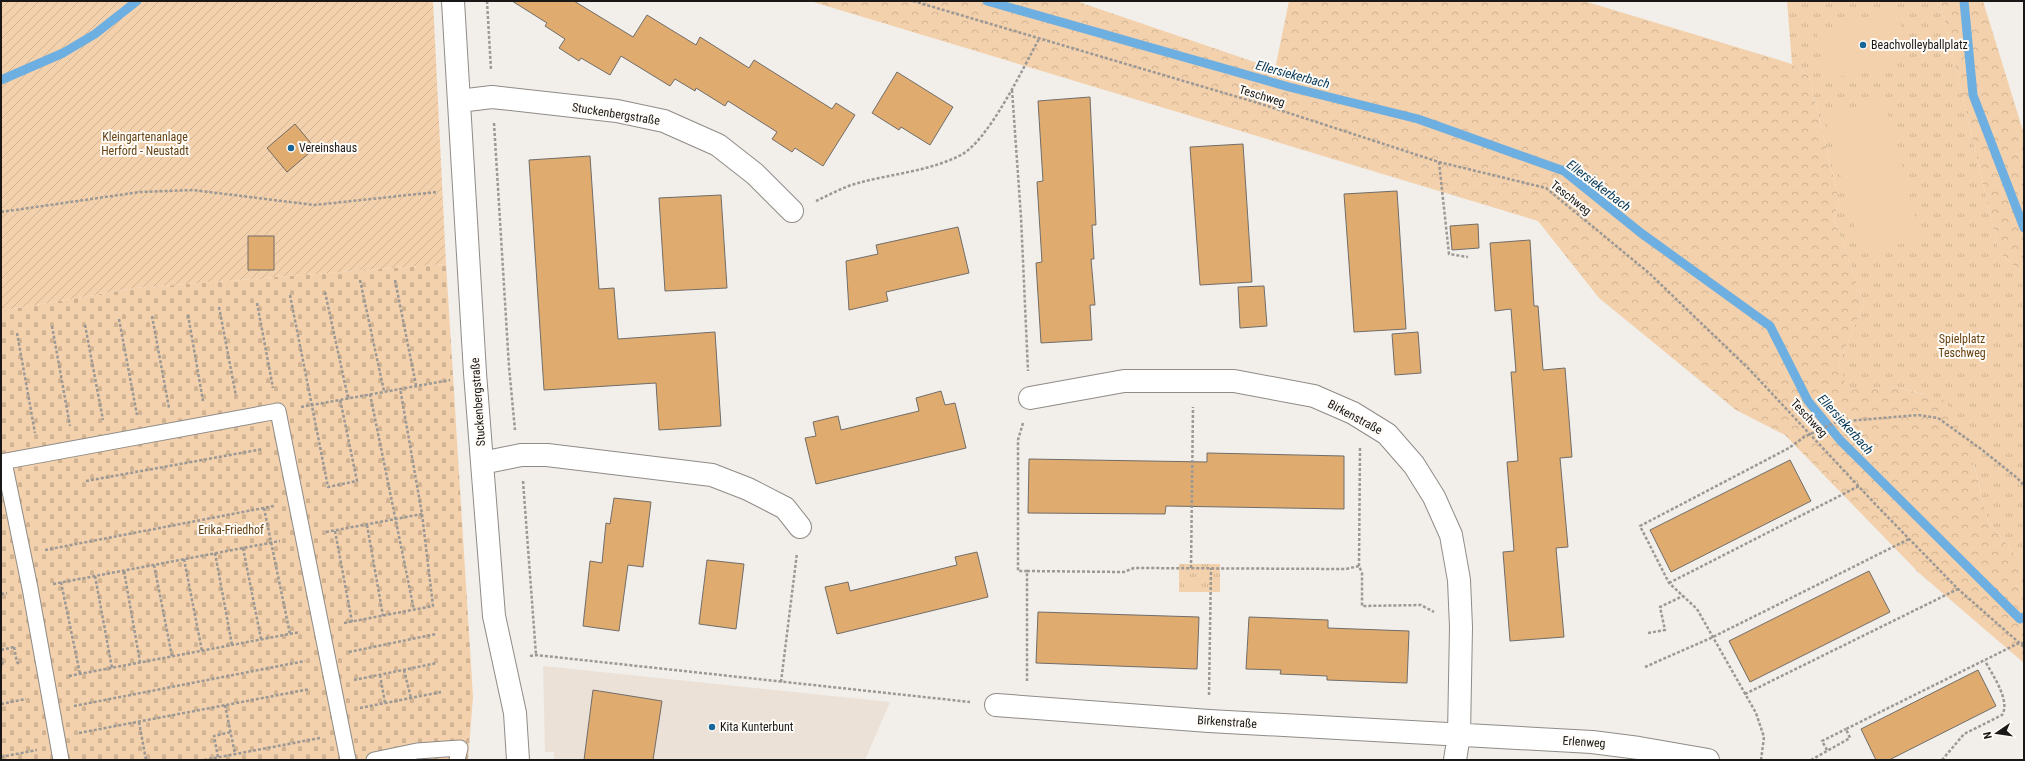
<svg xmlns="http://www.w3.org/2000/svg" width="2025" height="761" font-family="'Roboto Condensed',sans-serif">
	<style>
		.built { fill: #ebe1d7 }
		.grass { fill: url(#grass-tufts) }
		.forest { fill: url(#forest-crowns) }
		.cemetery { fill: url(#cemetery-stones) }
		.garden { fill: url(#garden-furrows) }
		.pitch { fill: #f3d1ac }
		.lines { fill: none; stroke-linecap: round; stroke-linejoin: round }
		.stream { stroke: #6eafe2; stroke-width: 9 }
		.building { fill: #e0ab6e; stroke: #706d69 }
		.service-casing { stroke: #8f8b87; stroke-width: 17 }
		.minor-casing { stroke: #8f8b87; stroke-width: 24 }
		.path { stroke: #9b9895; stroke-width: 2.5; stroke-dasharray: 3 2; stroke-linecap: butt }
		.service { stroke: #fff; stroke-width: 15 }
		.minor { stroke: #fff; stroke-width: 22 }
		.poi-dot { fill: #196799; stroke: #fffcf8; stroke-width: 1.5 }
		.labels { text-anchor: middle; stroke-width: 4; stroke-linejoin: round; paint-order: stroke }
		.poi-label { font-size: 12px; fill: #191816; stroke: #fffcf8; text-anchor: start }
		.street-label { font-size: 12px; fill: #191816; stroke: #fffcf8 }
		.park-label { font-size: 12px; fill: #674314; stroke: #fffcf8 }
		.water-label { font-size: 13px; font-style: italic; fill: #03395a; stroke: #fffcf8 }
	</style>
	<defs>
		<pattern id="grass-tufts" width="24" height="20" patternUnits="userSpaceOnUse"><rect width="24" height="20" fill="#f3d1ac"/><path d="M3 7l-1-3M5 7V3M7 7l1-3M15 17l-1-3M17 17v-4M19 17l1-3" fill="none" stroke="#d0b393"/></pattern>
		<pattern id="forest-crowns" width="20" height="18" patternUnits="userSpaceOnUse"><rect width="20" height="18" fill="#f3d1ac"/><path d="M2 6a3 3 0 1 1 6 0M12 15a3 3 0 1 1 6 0" fill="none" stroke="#d0b393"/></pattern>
		<pattern id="cemetery-stones" width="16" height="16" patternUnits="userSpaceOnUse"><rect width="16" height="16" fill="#f3d1ac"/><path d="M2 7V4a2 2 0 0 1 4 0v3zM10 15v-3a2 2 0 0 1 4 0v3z" fill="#d0b393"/></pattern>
		<pattern id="garden-furrows" width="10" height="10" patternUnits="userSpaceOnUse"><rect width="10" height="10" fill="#f3d1ac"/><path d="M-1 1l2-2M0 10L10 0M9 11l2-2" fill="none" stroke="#d0b393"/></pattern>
	</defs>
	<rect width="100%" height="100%" fill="#f2eeea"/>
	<path class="built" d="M 543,666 L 890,702 L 865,760 L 554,760 L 554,752 L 545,752 Z"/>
	<path class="grass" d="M 1787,1 L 1940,1 L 1999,252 L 2024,275 L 2024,566 L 1988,521 L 1973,461 L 1923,394 L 1898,387 L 1848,391 L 1839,364 L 1864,303 L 1834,219 L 1839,200 L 1809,76 L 1792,64 Z
		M 1179,564 L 1220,564 L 1220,592 L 1179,592 Z"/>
	<path class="forest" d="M 810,1 L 1076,1 L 1275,69 L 1289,1 L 1584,1 L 1792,64 L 1809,76 L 1839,200 L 1834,219 L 1864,303 L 1839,364 L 1848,390 L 1898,387 L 1946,401 L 1973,461 L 1988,521 L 2024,566 L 2024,663 L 1918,572 L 1785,435 L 1736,410 L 1599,298 L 1538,221 Z
		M 1940,1 L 1983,1 L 2024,134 L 2024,275 L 1999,252 Z"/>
	<path class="cemetery" d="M 446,264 L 473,697 L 468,760 L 1,760 L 1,311 L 135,288 Z"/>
	<path class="garden" d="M 1,1 L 433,1 L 446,264 L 135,288 L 1,311 Z"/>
	<path class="pitch" d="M 1897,10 L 1910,59 L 1828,80 L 1816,31 Z
		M 1884,99 L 1921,238 L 1862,254 L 1824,115 Z"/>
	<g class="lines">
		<path class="stream" d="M 987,1 L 1289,87 L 1418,119 L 1564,171 L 1641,233 L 1770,326 L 1808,401 L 1840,440 L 1997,596 L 2020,619 L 2024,617
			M 1964,1 L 1973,95 L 2024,228
			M 1,80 L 63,53 L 95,34 L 137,1"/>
	</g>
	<path class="building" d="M 512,1 L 574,1 L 633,37 L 647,15 L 696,45 L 700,37 L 749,68 L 754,60 L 832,109 L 836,103 L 855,115 L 823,166 L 795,148 L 792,152 L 772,139 L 777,132 L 728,101 L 725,106 L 696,88 L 695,91 L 675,79 L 670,86 L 621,56 L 610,75 L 581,58 L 579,61 L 559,48 L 565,39 L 545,26 L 547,23 Z
		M 897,72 L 953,107 L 930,145 L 901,127 L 899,130 L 872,113 Z
		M 1090,97 L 1096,225 L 1092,225 L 1094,259 L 1091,259 L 1095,305 L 1090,305 L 1092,340 L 1041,343 L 1036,263 L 1042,262 L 1037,182 L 1043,181 L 1038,101 Z
		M 295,124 L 315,148 L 287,172 L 267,148 Z
		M 1243,144 L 1252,282 L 1200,285 L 1190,147 Z
		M 590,156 L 599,289 L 614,288 L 618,339 L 715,332 L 721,426 L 659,430 L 656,383 L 544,390 L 529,160 Z
		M 1397,191 L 1406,329 L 1354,332 L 1344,194 Z
		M 721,195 L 727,288 L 665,291 L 659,198 Z
		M 1478,224 L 1479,248 L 1452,250 L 1450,226 Z
		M 958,227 L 969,273 L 886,292 L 888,301 L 849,310 L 846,261 L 878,254 L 876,245 Z
		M 248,236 L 274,236 L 274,270 L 248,270 Z
		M 1530,240 L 1534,306 L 1538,306 L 1543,370 L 1565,368 L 1572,457 L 1560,458 L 1568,547 L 1556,548 L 1564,637 L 1510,641 L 1503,552 L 1514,551 L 1507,462 L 1518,461 L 1511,372 L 1516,372 L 1511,309 L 1495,311 L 1490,243 Z
		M 1264,286 L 1267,326 L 1240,328 L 1238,287 Z
		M 1418,332 L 1421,373 L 1395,375 L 1392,334 Z
		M 941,391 L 945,405 L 955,403 L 966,448 L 816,484 L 805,438 L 816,436 L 813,422 L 838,416 L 841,430 L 919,411 L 916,398 Z
		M 1207,453 L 1344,456 L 1344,509 L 1166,506 L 1165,514 L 1028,513 L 1029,459 L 1207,462 Z
		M 1790,460 L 1811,501 L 1671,572 L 1650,530 Z
		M 614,498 L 651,502 L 643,567 L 628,565 L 619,631 L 583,626 L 590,561 L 602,563 L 606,523 L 610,524 Z
		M 977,552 L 988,597 L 837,634 L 825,587 L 848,582 L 850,591 L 957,565 L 955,557 Z
		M 707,560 L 744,564 L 736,629 L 699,624 Z
		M 1869,571 L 1890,612 L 1750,682 L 1729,641 Z
		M 1038,612 L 1199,617 L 1197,669 L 1036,663 Z
		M 1249,617 L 1328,620 L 1328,628 L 1409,631 L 1407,683 L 1327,680 L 1327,676 L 1280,674 L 1281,670 L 1246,669 Z
		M 1978,670 L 1996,706 L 1889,760 L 1876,760 L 1861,729 Z
		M 593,690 L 662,701 L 653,760 L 584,760 Z"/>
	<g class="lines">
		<defs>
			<path id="service" d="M 1,462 L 278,411 L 348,760
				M 4,462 L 30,588 L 61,760
				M 374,760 L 417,751 L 460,748 L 457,760"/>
			<path id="minor" d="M 453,1 L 475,373 L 494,616 L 515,713 L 518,760
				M 459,101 L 492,97 L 617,111 L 664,121 L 718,145 L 755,174 L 792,211
				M 1030,398 L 1124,381 L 1234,381 L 1314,396 L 1353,413 L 1387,434 L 1414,465 L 1434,497 L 1451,535 L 1459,580 L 1461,627 L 1459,735 L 1455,760
				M 482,463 L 521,455 L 547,455 L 712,475 L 748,489 L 785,508 L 800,527
				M 996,705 L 1209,721 L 1592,742 L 1639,748 L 1708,760"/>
		</defs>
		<use href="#service" class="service-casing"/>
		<use href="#minor" class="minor-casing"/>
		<path class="path" d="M 487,1 L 491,70
			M 913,1 L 1258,103 L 1439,162 L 1546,188 L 1649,273 L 1749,369 L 1877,506 L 1958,589 L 2024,647
			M 1012,90 L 1021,217 L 1028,371
			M 494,123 L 509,367 L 515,430
			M 1439,162 L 1449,254 L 1468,257
			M 816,201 C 829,195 843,187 858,183 C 891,174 930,171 961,155 C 989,140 1023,68 1039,39
			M 1,212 L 140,192 L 193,190 L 314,205 L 437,192
			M 360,280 L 384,391
			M 395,280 L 416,385
			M 325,292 L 348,398
			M 290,295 L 328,487 L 357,481 L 340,399
			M 257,303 L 273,388
			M 219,307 L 236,396
			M 188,315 L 203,401
			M 152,316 L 169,408
			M 119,319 L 137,415
			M 85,325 L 103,420
			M 52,326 L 70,426
			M 17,333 L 35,433
			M 370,394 L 414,610
			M 301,407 L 450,380
			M 1023,423 L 1018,440 L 1018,571 L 1027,571 L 1027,681
			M 1360,448 L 1359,566 L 1362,573 L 1362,606 L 1421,605 L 1434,612
			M 86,481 L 263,449
			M 523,481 L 536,655
			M 264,508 L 290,634
			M 367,525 L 383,616
			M 335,531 L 352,622
			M 326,532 L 422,514
			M 243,548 L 261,639
			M 45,550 L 274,506
			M 215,553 L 232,645
			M 184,559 L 202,651
			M 154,565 L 172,656
			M 1191,568 L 1193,407
			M 124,571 L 140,662
			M 1027,571 L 1124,572 L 1134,568 L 1346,569 L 1359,566
			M 95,576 L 112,668
			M 61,582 L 80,674
			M 1669,583 L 1859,486
			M 53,584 L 280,541
			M 1,594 L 7,593
			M 344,623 L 433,606 L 422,514 L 400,388
			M 1648,633 L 1665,630 L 1660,607 L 1683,596
			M 14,647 L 17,662 L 19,664
			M 1,650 L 14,647
			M 349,652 L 436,634
			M 530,656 L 536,655 L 970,702
			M 1,657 L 3,666 L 1,666
			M 1645,667 L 1713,637 L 1909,539
			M 404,670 L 411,698
			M 380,675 L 385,703
			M 69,676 L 300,632
			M 354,680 L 437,663
			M 781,682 L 797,553
			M 1745,694 L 1958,589
			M 1209,695 L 1211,568
			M 1,704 L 26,699
			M 225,705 L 235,754
			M 74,706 L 305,661
			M 360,708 L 441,692
			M 139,722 L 146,760
			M 79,733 L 310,689
			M 1827,750 L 1822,741 L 1846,729
			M 1,757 L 37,750
			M 218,757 L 214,736 L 231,732
			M 204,760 L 320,738
			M 1761,760 L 1764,737 L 1756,713 L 1697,609 L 1669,583 L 1640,526 L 1789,448 L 1804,437 L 1836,422 L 1918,415 L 1938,418 L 1981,449 L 2016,477 L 2024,485
			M 1811,760 L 1850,738 L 1846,729 L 2019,643 L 2024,643
			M 1942,760 L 1964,734 L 2002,715 C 2011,701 1992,674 1985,661"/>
		<use href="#service" class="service"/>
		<use href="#minor" class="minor"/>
	</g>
	<g class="poi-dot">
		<circle cx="1863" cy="45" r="4"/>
		<circle cx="291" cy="148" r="4"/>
		<circle cx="712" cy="727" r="4"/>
	</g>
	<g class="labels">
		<g class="poi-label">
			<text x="1871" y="49">Beachvolleyballplatz</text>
			<text x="299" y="152">Vereinshaus</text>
			<text x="720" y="731">Kita Kunterbunt</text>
		</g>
		<g class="street-label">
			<text transform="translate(1262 96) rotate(17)" y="4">Teschweg</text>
			<text transform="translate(616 114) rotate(9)" y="4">Stuckenbergstraße</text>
			<text transform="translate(1571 198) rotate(38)" y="4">Teschweg</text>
			<text transform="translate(478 402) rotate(-94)" y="4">Stuckenbergstraße</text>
			<text transform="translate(1355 417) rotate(28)" y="4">Birkenstraße</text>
			<text transform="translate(1809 418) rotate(47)" y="4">Teschweg</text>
			<text transform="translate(1227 722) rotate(4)" y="4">Birkenstraße</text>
			<text transform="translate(1584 742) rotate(4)" y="4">Erlenweg</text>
		</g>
		<g class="park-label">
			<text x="145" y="141">Kleingartenanlage<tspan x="145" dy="14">Herford - Neustadt</tspan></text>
			<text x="1962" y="343">Spielplatz<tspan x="1962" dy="14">Teschweg</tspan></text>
			<text x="231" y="534">Erika-Friedhof</text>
		</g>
		<g class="water-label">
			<text transform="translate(1293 74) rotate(15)" y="5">Ellersiekerbach</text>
			<text transform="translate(1599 185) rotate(37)" y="5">Ellersiekerbach</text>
			<text transform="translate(1846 424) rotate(48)" y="5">Ellersiekerbach</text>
		</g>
	</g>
	<rect width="2025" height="761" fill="none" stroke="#191816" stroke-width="4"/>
	<g transform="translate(1997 733) rotate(257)" stroke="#fffcf8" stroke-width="3" paint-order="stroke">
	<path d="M0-3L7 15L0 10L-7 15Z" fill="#191816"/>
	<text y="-6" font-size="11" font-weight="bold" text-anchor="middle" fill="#191816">N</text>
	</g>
</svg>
